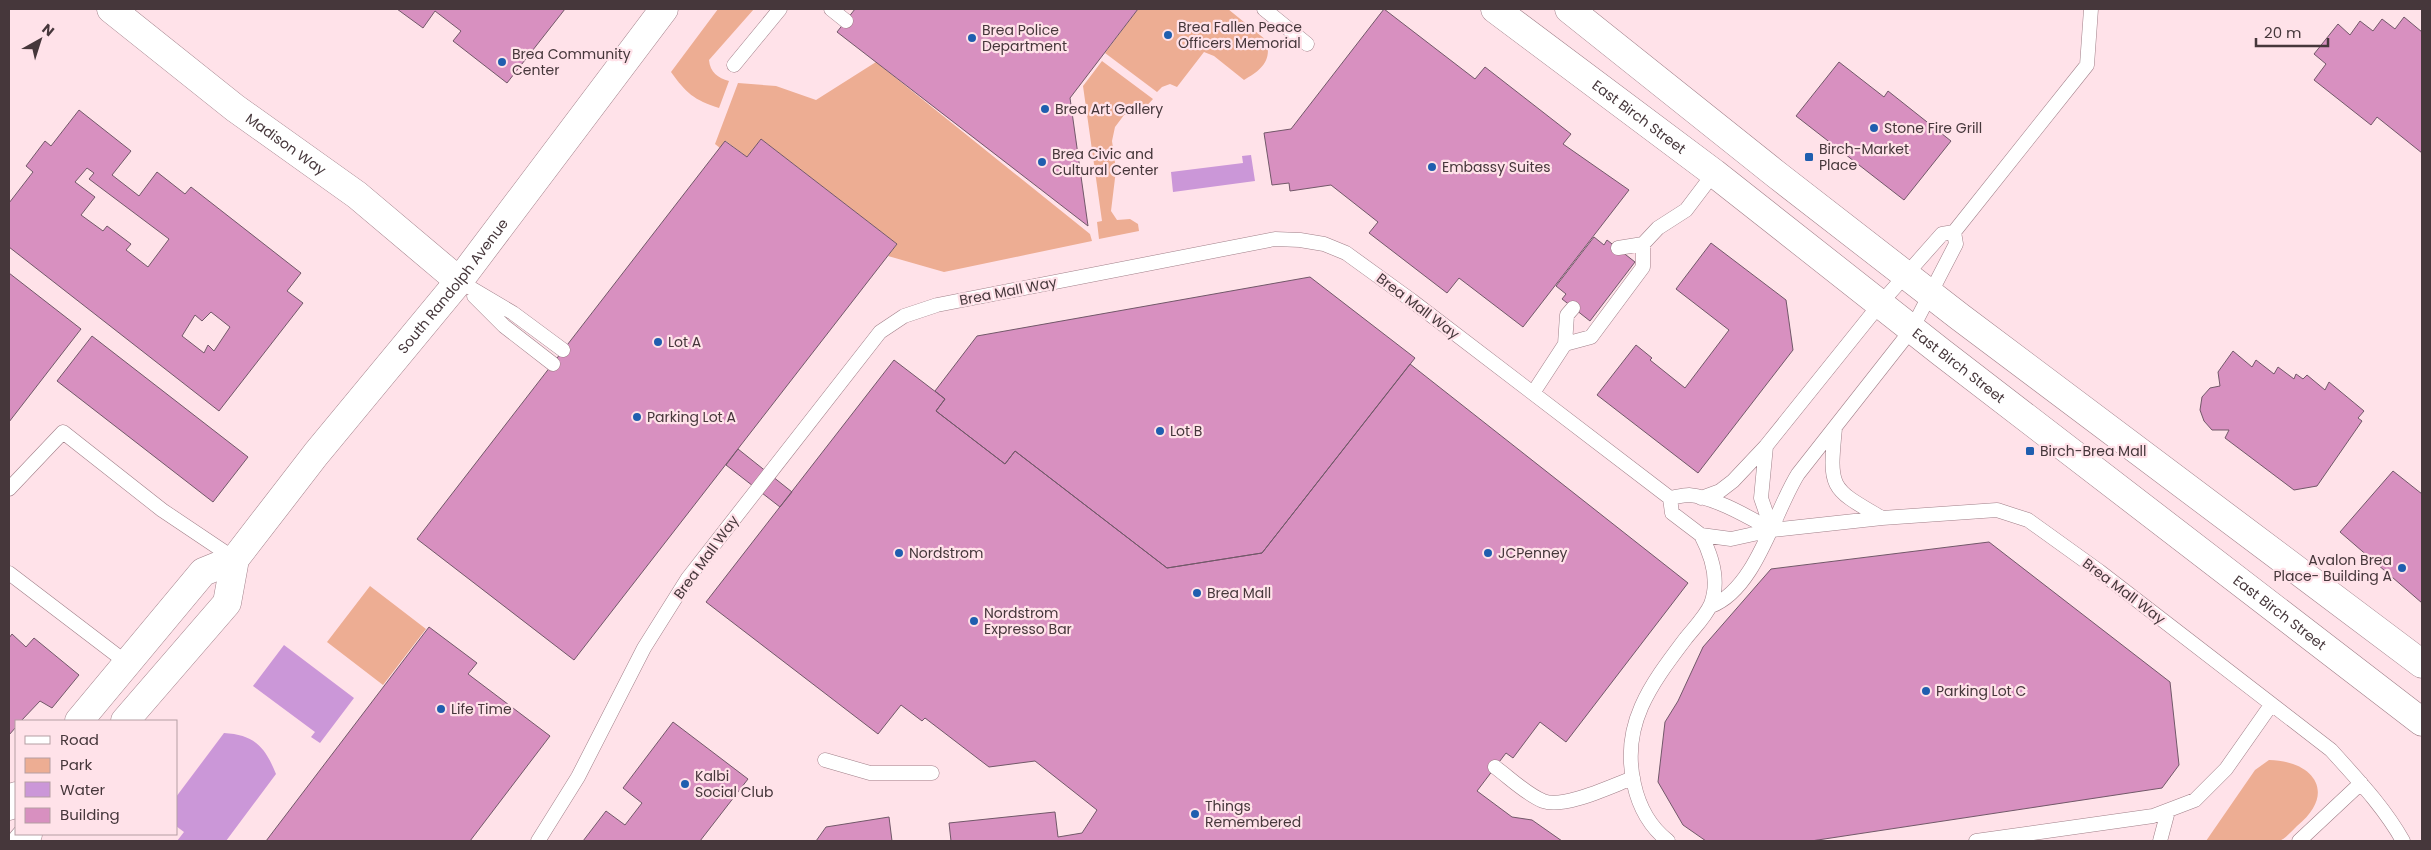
<svg xmlns="http://www.w3.org/2000/svg" width="2431" height="850" font-family="Poppins,sans-serif">
	<style>
		.green { fill: #edad93 }
		.water { fill: #cb97d8 }
		.building { fill: #d890c0; stroke: #725869; fill-rule: evenodd }
		.lines { fill: none; stroke-linecap: round; stroke-linejoin: round }
		.lane-casing { stroke: #a07f88; stroke-width: 15 }
		.street-casing { stroke: #a07f88; stroke-width: 29 }
		.secondary-casing { stroke: #a07f88; stroke-width: 29 }
		.lane { stroke: #fff; stroke-width: 14 }
		.street { stroke: #fff; stroke-width: 28 }
		.secondary { stroke: #fff; stroke-width: 28 }
		.poi-dot { fill: #1f5eaf; stroke: #ffe2e9; stroke-width: 2 }
		.labels { text-anchor: middle; stroke-width: 4.5; stroke-linejoin: round; paint-order: stroke }
		.poi-label { font-size: 14px; fill: #46373b; stroke: #ffe2e9; text-anchor: start }
		.street-label { font-size: 14px; fill: #46373b; stroke: #ffe2e9 }
	</style>
	<rect width="100%" height="100%" fill="#ffe2e9"/>
	<path class="green" d="M 718,9 L 754,9 L 709,60 C 710,72 718,78 729,81 L 719,108 C 694,100 686,93 671,72 Z
		M 1138,9 L 1228,9 L 1266,40 C 1273,61 1260,71 1244,80 L 1214,56 L 1204,52 L 1177,87 L 1170,84 L 1162,87 L 1157,92 L 1105,53 Z
		M 1102,61 L 1153,99 L 1140,113 L 1124,115 L 1115,127 L 1112,141 L 1116,170 L 1111,211 L 1117,220 L 1130,219 L 1138,224 L 1139,231 L 1099,239 L 1097,222 L 1102,221 L 1083,86 Z
		M 876,62 L 1090,234 L 1092,241 L 944,272 L 888,256 L 897,244 L 761,139 L 747,157 L 726,141 L 720,148 L 715,144 L 738,83 L 776,86 L 816,100 Z
		M 370,586 L 426,629 L 383,685 L 327,642 Z
		M 2269,760 C 2315,761 2337,794 2297,826 C 2292,831 2285,839 2279,841 C 2271,844 2219,841 2206,841 L 2255,770 Z"/>
	<path class="water" d="M 1251,155 L 1255,181 L 1173,192 L 1171,172 L 1243,163 L 1242,156 Z
		M 284,645 L 354,698 L 320,743 L 311,737 L 315,732 L 253,686 Z
		M 224,733 C 255,735 265,747 276,774 L 226,841 L 177,841 L 184,832 L 176,826 L 176,797 Z"/>
	<path class="building" d="M 397,9 L 396,9 L 565,9 L 507,83 L 453,41 L 461,31 L 435,11 L 423,28 Z
		M 855,9 L 1138,9 L 1070,98 L 1088,226 L 837,32 Z
		M 1384,9 L 1475,79 L 1485,67 L 1571,134 L 1563,144 L 1629,190 L 1523,327 L 1459,278 L 1447,293 L 1369,233 L 1378,222 L 1331,185 L 1290,191 L 1289,183 L 1272,185 L 1264,133 L 1291,129 Z
		M 2404,17 L 2422,32 L 2422,153 L 2377,117 L 2371,125 L 2314,80 L 2326,64 L 2314,54 L 2338,24 L 2350,35 L 2360,21 L 2373,31 L 2382,19 L 2395,29 Z
		M 1839,62 L 1884,97 L 1888,91 L 1951,141 L 1904,200 L 1796,116 Z
		M 79,110 L 131,151 L 112,175 L 139,196 L 157,172 L 185,194 L 191,187 L 301,273 L 287,291 L 303,303 L 219,411 L 9,247 L 9,203 L 33,172 L 26,166 L 45,141 L 51,146 ZM 87,168 L 94,173 L 89,179 L 169,239 L 148,267 L 126,250 L 131,244 L 107,226 L 103,231 L 81,215 L 95,197 L 75,182 ZM 211,312 L 230,327 L 214,351 L 208,345 L 204,353 L 182,336 L 195,315 L 202,321 Z
		M 761,139 L 897,244 L 574,660 L 417,539 L 725,141 L 747,157 Z
		M 1594,237 L 1604,245 L 1607,240 L 1635,262 L 1590,321 L 1562,299 L 1566,294 L 1556,286 Z
		M 1711,243 L 1786,300 L 1793,350 L 1698,473 L 1597,395 L 1636,345 L 1652,358 L 1650,360 L 1685,388 L 1729,330 L 1676,289 Z
		M 9,273 L 81,329 L 9,422 Z
		M 1310,277 L 1415,358 L 1262,553 L 1167,568 L 1015,451 L 1005,464 L 936,411 L 945,399 L 935,391 L 977,336 Z
		M 92,336 L 248,457 L 213,502 L 57,381 Z
		M 2233,351 L 2252,367 L 2256,360 L 2274,374 L 2278,367 L 2294,379 L 2296,374 L 2303,379 L 2307,375 L 2325,390 L 2329,382 L 2364,411 L 2358,418 L 2362,421 L 2317,486 L 2294,490 L 2225,438 L 2229,430 L 2212,430 L 2204,421 L 2200,410 L 2202,397 L 2210,388 L 2220,386 L 2218,372 Z
		M 894,360 L 945,399 L 936,411 L 1005,464 L 1015,451 L 1167,568 L 1262,553 L 1410,364 L 1688,583 L 1566,742 L 1540,722 L 1513,758 L 1506,753 L 1477,791 L 1512,817 L 1532,820 L 1562,841 L 951,841 L 949,823 L 1055,812 L 1058,837 L 1082,833 L 1097,810 L 1035,761 L 989,767 L 925,718 L 922,721 L 901,705 L 878,734 L 706,602 Z
		M 738,449 L 792,492 L 780,507 L 726,465 Z
		M 2393,471 L 2422,494 L 2422,603 L 2340,532 Z
		M 1989,542 L 2170,682 L 2179,765 L 2162,788 L 1811,841 L 1706,841 L 1683,825 L 1658,782 L 1665,722 L 1678,701 L 1703,647 L 1771,569 Z
		M 429,627 L 477,663 L 468,674 L 550,736 L 470,841 L 266,841 Z
		M 12,634 L 26,647 L 34,638 L 79,675 L 52,708 L 40,701 L 21,721 L 16,721 L 16,727 L 9,735 L 9,638 Z
		M 673,722 L 748,779 L 700,841 L 583,841 L 606,811 L 625,825 L 642,803 L 623,788 Z
		M 889,817 L 892,841 L 816,841 L 826,827 Z"/>
	<g class="lines">
		<defs>
			<path id="lane" d="M 831,9 L 846,21
				M 1264,9 L 1307,44
				M 734,65 L 780,9
				M 1618,248 L 1643,244
				M 459,281 L 513,313 L 563,350
				M 474,296 L 504,326 L 553,364
				M 1565,344 L 1591,337 L 1643,267 L 1643,244 L 1658,228 L 1686,210 L 1714,173
				M 1533,393 L 1565,344 L 1567,315 L 1573,308
				M 1835,428 C 1829,489 1830,488 1882,518
				M 1766,446 L 1761,498 L 1772,530
				M 9,489 L 63,432 L 162,510 L 235,559
				M 1670,498 C 1676,497 1683,495 1689,495 C 1715,497 1750,518 1772,530
				M 1701,498 L 1720,491 L 1733,481 L 1766,446 L 1880,304 L 1942,234 L 1954,232 L 2087,65 L 2091,9
				M 9,573 L 127,663
				M 1711,606 C 1756,589 1774,512 1798,474 L 1912,329 L 1956,244 L 1954,232
				M 825,760 L 870,773 L 932,773
				M 1495,767 C 1510,778 1526,794 1543,801 C 1564,809 1611,786 1633,778
				M 538,841 L 578,777 L 644,648 L 688,578 L 880,332 L 904,316 L 937,305 L 1275,239 L 1300,240 L 1324,244 L 1346,253 L 1411,300 L 1670,498 L 1672,513 L 1701,535 L 1731,539 L 1772,530 L 1882,518 L 1997,510 L 2028,520 L 2099,571 L 2331,750 C 2357,779 2384,807 2403,841
				M 1668,841 C 1649,826 1639,807 1634,784 C 1620,724 1652,683 1686,638 C 1694,628 1706,616 1711,604 C 1720,580 1712,556 1701,535
				M 1976,841 L 2153,816 L 2195,800 L 2226,769 L 2271,705
				M 2160,841 L 2168,811
				M 2299,841 L 2361,783"/>
			<g id="street">
				<path id="s1" d="M 111,9 L 235,108 L 357,195 L 459,281"/>
			</g>
			<g id="secondary">
				<path id="s2" d="M 1495,9 L 1714,173 L 1941,352 L 2422,722"/>
				<path d="M 1569,9 L 1777,175 L 1960,317 L 2422,664"/>
				<path d="M 79,721 L 203,572 L 235,559"/>
				<path id="s3" d="M 125,721 L 227,603 L 235,559 L 316,454 L 459,281 L 664,9"/>
				<path d="M 9,806 L 16,796"/>
				<path d="M 22,841 L 28,834"/>
			</g>
		</defs>
		<use href="#lane" class="lane-casing"/>
		<use href="#street" class="street-casing"/>
		<use href="#secondary" class="secondary-casing"/>
		<use href="#lane" class="lane"/>
		<use href="#street" class="street"/>
		<use href="#secondary" class="secondary"/>
	</g>
	<g class="poi-dot">
		<circle cx="1168" cy="35" r="5"/>
		<circle cx="972" cy="38" r="5"/>
		<circle cx="502" cy="62" r="5"/>
		<circle cx="1045" cy="109" r="5"/>
		<circle cx="1874" cy="128" r="5"/>
		<rect x="1804" y="152" width="10" height="10" rx="2.5"/>
		<circle cx="1042" cy="162" r="5"/>
		<circle cx="1432" cy="167" r="5"/>
		<circle cx="658" cy="342" r="5"/>
		<circle cx="637" cy="417" r="5"/>
		<circle cx="1160" cy="431" r="5"/>
		<rect x="2025" y="446" width="10" height="10" rx="2.5"/>
		<circle cx="899" cy="553" r="5"/>
		<circle cx="1488" cy="553" r="5"/>
		<circle cx="2402" cy="568" r="5"/>
		<circle cx="1197" cy="593" r="5"/>
		<circle cx="974" cy="621" r="5"/>
		<circle cx="1926" cy="691" r="5"/>
		<circle cx="441" cy="709" r="5"/>
		<circle cx="685" cy="784" r="5"/>
		<circle cx="1195" cy="814" r="5"/>
	</g>
	<g class="labels">
		<g class="poi-label">
			<text x="1178" y="32">Brea Fallen Peace<tspan x="1178" dy="16">Officers Memorial</tspan></text>
			<text x="982" y="35">Brea Police<tspan x="982" dy="16">Department</tspan></text>
			<text x="512" y="59">Brea Community<tspan x="512" dy="16">Center</tspan></text>
			<text x="1055" y="114">Brea Art Gallery</text>
			<text x="1884" y="133">Stone Fire Grill</text>
			<text x="1819" y="154">Birch-Market<tspan x="1819" dy="16">Place</tspan></text>
			<text x="1052" y="159">Brea Civic and<tspan x="1052" dy="16">Cultural Center</tspan></text>
			<text x="1442" y="172">Embassy Suites</text>
			<text x="668" y="347">Lot A</text>
			<text x="647" y="422">Parking Lot A</text>
			<text x="1170" y="436">Lot B</text>
			<text x="2040" y="456">Birch-Brea Mall</text>
			<text x="909" y="558">Nordstrom</text>
			<text x="1498" y="558">JCPenney</text>
			<text x="2392" y="565" text-anchor="end">Avalon Brea<tspan x="2392" dy="16">Place- Building A</tspan></text>
			<text x="1207" y="598">Brea Mall</text>
			<text x="984" y="618">Nordstrom<tspan x="984" dy="16">Expresso Bar</tspan></text>
			<text x="1936" y="696">Parking Lot C</text>
			<text x="451" y="714">Life Time</text>
			<text x="695" y="781">Kalbi<tspan x="695" dy="16">Social Club</tspan></text>
			<text x="1205" y="811">Things<tspan x="1205" dy="16">Remembered</tspan></text>
		</g>
		<g class="street-label">
			<text dy="5" stroke="none"><textPath href="#s2" startOffset="180">East Birch Street</textPath></text>
			<text dy="5" stroke="none"><textPath href="#s1" startOffset="221">Madison Way</textPath></text>
			<text dy="5" stroke="none"><textPath href="#s3" startOffset="550">South Randolph Avenue</textPath></text>
			<text transform="translate(1008 291) rotate(-11)" y="5">Brea Mall Way</text>
			<text transform="translate(1418 306) rotate(37)" y="5">Brea Mall Way</text>
			<text dy="5" stroke="none"><textPath href="#s2" startOffset="585">East Birch Street</textPath></text>
			<text transform="translate(706 557) rotate(-54)" y="5">Brea Mall Way</text>
			<text transform="translate(2124 591) rotate(37)" y="5">Brea Mall Way</text>
			<text dy="5" stroke="none"><textPath href="#s2" startOffset="990">East Birch Street</textPath></text>
		</g>
	</g>
	<rect width="2431" height="850" fill="none" stroke="#46373b" stroke-width="20"/>
	<rect x="15" y="720" width="162" height="115" fill="#ffe2e9" stroke="#b59ea3"/>
	<rect x="25" y="736" width="25" height="8" fill="#ffffff" stroke="#b59ea3"/>
	<text x="60" y="745" font-size="15" fill="#46373b">Road</text>
	<rect x="25" y="758" width="25" height="15" fill="#edad93" stroke="#b59ea3"/>
	<text x="60" y="770" font-size="15" fill="#46373b">Park</text>
	<rect x="25" y="782" width="25" height="15" fill="#cb97d8" stroke="#b59ea3"/>
	<text x="60" y="795" font-size="15" fill="#46373b">Water</text>
	<rect x="25" y="808" width="25" height="15" fill="#d890c0" stroke="#b59ea3"/>
	<text x="60" y="820" font-size="15" fill="#46373b">Building</text>
	<g transform="translate(40 40) rotate(39)" stroke="#ffe2e9" stroke-width="4" paint-order="stroke">
	<path d="M0-4L9 19L0 12L-9 19Z" fill="#46373b"/>
	<text y="-8" font-size="14" font-weight="bold" text-anchor="middle" fill="#46373b">N</text>
	</g>
	<path d="M2256 38v8h72v-8" fill="none" stroke="#46373b" stroke-width="2.5"/>
	<text x="2264" y="38" font-size="15" fill="#46373b" stroke="#ffe2e9" stroke-width="4" paint-order="stroke">20 m</text>
</svg>
